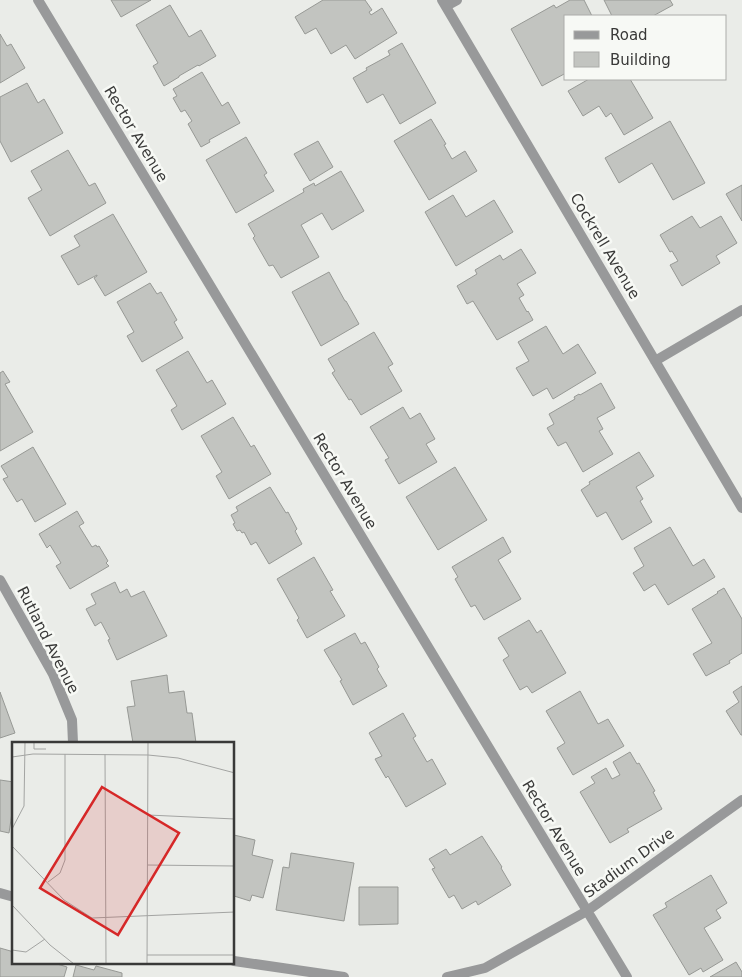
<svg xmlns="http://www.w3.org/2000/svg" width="742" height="977" font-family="'DejaVu Sans',sans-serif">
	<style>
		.building { fill: #c2c4c0; stroke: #979995 }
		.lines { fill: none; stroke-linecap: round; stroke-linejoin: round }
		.street { stroke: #98999a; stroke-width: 10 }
		.labels { text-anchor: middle; stroke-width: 5; stroke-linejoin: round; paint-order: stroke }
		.street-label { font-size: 15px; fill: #393938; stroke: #f7f9f5 }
		.inset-road { fill: none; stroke: #a3a4a2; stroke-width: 1 }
		.view { fill: #d62828; fill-opacity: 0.15; stroke: #d62828; stroke-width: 2.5 }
		.inset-edge { fill: none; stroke: #393938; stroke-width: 2.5 }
	</style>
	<rect width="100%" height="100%" fill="#eaece8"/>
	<path class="building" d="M 111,0 L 151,0 L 121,17 Z
		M 323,0 L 365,0 L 372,10 L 369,12 L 371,15 L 382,8 L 397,33 L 355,59 L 346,45 L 331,54 L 316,28 L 305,34 L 295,17 Z
		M 570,0 L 584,0 L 592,16 L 566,16 L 566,73 L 542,86 L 511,29 L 554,5 L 556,8 Z
		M 604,0 L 670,0 L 673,5 L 653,16 L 612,16 Z
		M 170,5 L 189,37 L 201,30 L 216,56 L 199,66 L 198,65 L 179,76 L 179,77 L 164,86 L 153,66 L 158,63 L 136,25 Z
		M 0,34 L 7,46 L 11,44 L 25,68 L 0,83 Z
		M 402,43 L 436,103 L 400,124 L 383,94 L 367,103 L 353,78 L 367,70 L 366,68 L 390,55 L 388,51 Z
		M 202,72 L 222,106 L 228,102 L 240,123 L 209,140 L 210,142 L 201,147 L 188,124 L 192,121 L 185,110 L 181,112 L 173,98 L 177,96 L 173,89 Z
		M 589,79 L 630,79 L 653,118 L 624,135 L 611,113 L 606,117 L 599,106 L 583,116 L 568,91 Z
		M 27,83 L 38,103 L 44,99 L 63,133 L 11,162 L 0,141 L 0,97 Z
		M 431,119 L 446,144 L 444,145 L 452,159 L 465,151 L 477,171 L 429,200 L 394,141 Z
		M 670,121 L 705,183 L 673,200 L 652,163 L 619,183 L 605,158 Z
		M 246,137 L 267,173 L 264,175 L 274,191 L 236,213 L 206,160 Z
		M 318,141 L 333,167 L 310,181 L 294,154 Z
		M 68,150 L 89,186 L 95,183 L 106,203 L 50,236 L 28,198 L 42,190 L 31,171 Z
		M 341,171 L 364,211 L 332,230 L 322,213 L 301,225 L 319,257 L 281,278 L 273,265 L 269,266 L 253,238 L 255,236 L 248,224 L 304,192 L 303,189 L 314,183 L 315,186 Z
		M 742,185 L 742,221 L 726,194 Z
		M 453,195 L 466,217 L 494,200 L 513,232 L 456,266 L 425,212 Z
		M 113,214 L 147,272 L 105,296 L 94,278 L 97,276 L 97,275 L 78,285 L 61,256 L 80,246 L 74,236 Z
		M 692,216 L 700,228 L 721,216 L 737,243 L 716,256 L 720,263 L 682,286 L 670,265 L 678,261 L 672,251 L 670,252 L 660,235 Z
		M 521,249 L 536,273 L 517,284 L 524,295 L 519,298 L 527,312 L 528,311 L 533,320 L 497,340 L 473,301 L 467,304 L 457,286 L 477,274 L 475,270 L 500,255 L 503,260 Z
		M 329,272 L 345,301 L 346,301 L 359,324 L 321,346 L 292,292 Z
		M 150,283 L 157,294 L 161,292 L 177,320 L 174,322 L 183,338 L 142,362 L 127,336 L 134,332 L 117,302 Z
		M 546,326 L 563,354 L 578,344 L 596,373 L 553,399 L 547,388 L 533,396 L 516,368 L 529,361 L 518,342 Z
		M 374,332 L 393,364 L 388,367 L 402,391 L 361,415 L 351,399 L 349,400 L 332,373 L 335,371 L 328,359 Z
		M 188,351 L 207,383 L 212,380 L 226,404 L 182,430 L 171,410 L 177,406 L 156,370 Z
		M 3,371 L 10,382 L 5,384 L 33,432 L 0,451 L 0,373 Z
		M 601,383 L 615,408 L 597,418 L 603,429 L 599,431 L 613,454 L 583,472 L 566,442 L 558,446 L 547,428 L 554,424 L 549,414 L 575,399 L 574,397 L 579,394 L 580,395 Z
		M 403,407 L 410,419 L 420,413 L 435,439 L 426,444 L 437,462 L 399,484 L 385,460 L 389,458 L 370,427 Z
		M 233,417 L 251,447 L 254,445 L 271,474 L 229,499 L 216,476 L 222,472 L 201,436 Z
		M 33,447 L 66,504 L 35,522 L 22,499 L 17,502 L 3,479 L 8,477 L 1,466 Z
		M 639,452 L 654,476 L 636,487 L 643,499 L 640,501 L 652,522 L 622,540 L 606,512 L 597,517 L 581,490 L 590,484 L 589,482 Z
		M 455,467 L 487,520 L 438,550 L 406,497 Z
		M 270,487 L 286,513 L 288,512 L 297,529 L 295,531 L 302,544 L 269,564 L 256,542 L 251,545 L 244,532 L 242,533 L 240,530 L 237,531 L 233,524 L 235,523 L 231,515 L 238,511 L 236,507 Z
		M 77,511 L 84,523 L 79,526 L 92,547 L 96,545 L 97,547 L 99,546 L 108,561 L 106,563 L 109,566 L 70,589 L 56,566 L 61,563 L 50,545 L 47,548 L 39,534 Z
		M 670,527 L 693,566 L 704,559 L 715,577 L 668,605 L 655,584 L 644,591 L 633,573 L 644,566 L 634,548 Z
		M 503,537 L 511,552 L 498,560 L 521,599 L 484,620 L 475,605 L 471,607 L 455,579 L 458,577 L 452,567 Z
		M 314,557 L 333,590 L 330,591 L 345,616 L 307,638 L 297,620 L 299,618 L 277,579 Z
		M 115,582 L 120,593 L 127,589 L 131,597 L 144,591 L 167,636 L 117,660 L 108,640 L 110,639 L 101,622 L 95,626 L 86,609 L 96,604 L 91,594 Z
		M 724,588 L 742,619 L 742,653 L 729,661 L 730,663 L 706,676 L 693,654 L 712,643 L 692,609 L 718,593 L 717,592 Z
		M 529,620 L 537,633 L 541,630 L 566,673 L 532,693 L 527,686 L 520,690 L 503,660 L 509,656 L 498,638 Z
		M 355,633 L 361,644 L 365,642 L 379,667 L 377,669 L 387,686 L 353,705 L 340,681 L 342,680 L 324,650 Z
		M 167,675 L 169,693 L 184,691 L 187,713 L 192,713 L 196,743 L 133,743 L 127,707 L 135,706 L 131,681 Z
		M 742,686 L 742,735 L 741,735 L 726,711 L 739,702 L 733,692 Z
		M 580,691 L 598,724 L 608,719 L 624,746 L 573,775 L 557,748 L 565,743 L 546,711 Z
		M 0,692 L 15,733 L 0,738 Z
		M 403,713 L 416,736 L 413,738 L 427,762 L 432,759 L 446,784 L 406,807 L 388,776 L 386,778 L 375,759 L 382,756 L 369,733 Z
		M 630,752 L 637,764 L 639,763 L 655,791 L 653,792 L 662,809 L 627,829 L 629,832 L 610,843 L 580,792 L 595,783 L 591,777 L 606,768 L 612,779 L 620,775 L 613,762 Z
		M 0,780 L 14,782 L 14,799 L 9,833 L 0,831 Z
		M 234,835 L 255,840 L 252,855 L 273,860 L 263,898 L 252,895 L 250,901 L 234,896 Z
		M 482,836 L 502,867 L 501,868 L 511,885 L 478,905 L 476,901 L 462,909 L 454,895 L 449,898 L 432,869 L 435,868 L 429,859 L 446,849 L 450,855 Z
		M 291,853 L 354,863 L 344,921 L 276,910 L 283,867 L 289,868 Z
		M 711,875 L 727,903 L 716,910 L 721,918 L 704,928 L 723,960 L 703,972 L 701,968 L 689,975 L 653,915 L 667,907 L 665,903 Z
		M 359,887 L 398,887 L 398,924 L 359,925 Z
		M 0,948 L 14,952 L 14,963 L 54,963 L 67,967 L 64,977 L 0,977 Z
		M 736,962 L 742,972 L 742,977 L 710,977 Z
		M 76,965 L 94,970 L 96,966 L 122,973 L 122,977 L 73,977 Z"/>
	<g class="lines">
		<path class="street" d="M 38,0 L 627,977
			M 442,0 L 742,508
			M 446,6 L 457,0
			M 655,361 L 742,310
			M 0,580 L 53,674 L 72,720 L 73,743
			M 0,893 L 14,897
			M 234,961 L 344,977
			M 447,977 L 485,968 L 587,911 L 742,800"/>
	</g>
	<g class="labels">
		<g class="street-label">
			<text transform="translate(136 134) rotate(59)" y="5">Rector Avenue</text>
			<text transform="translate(605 246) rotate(59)" y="5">Cockrell Avenue</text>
			<text transform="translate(345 481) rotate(59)" y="5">Rector Avenue</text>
			<text transform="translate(48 640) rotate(63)" y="5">Rutland Avenue</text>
			<text transform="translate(554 828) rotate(59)" y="5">Rector Avenue</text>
			<text transform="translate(629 863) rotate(-36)" y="5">Stadium Drive</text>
		</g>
	</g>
	<g transform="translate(12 742)">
		<rect width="222" height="222" fill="#eaece8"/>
		<path class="inset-road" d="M 22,0 L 22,7 L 34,7M 93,12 L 94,222M 0,15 L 21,12 L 136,13 L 166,16 L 223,31M 136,73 L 223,77M 0,87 L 12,64 L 13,0M 0,104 L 52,158 L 80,176 L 223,170M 135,123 L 223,124M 36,140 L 48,131 L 53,118 L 53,12M 0,163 L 38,203 L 62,222M 0,208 L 14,210 L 33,197M 135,213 L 223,213M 135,222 L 136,0"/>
		<path class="view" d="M 90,45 L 167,91 L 106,193 L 28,146 Z"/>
		<rect width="222" height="222" class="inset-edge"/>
	</g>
	<rect x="564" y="15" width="162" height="65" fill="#f7f9f5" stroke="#abaca9"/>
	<rect x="574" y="31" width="25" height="8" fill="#98999a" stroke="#abaca9"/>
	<text x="610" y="40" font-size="15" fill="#393938">Road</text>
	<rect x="574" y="52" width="25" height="15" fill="#c2c4c0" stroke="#abaca9"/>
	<text x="610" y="65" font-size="15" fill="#393938">Building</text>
</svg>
